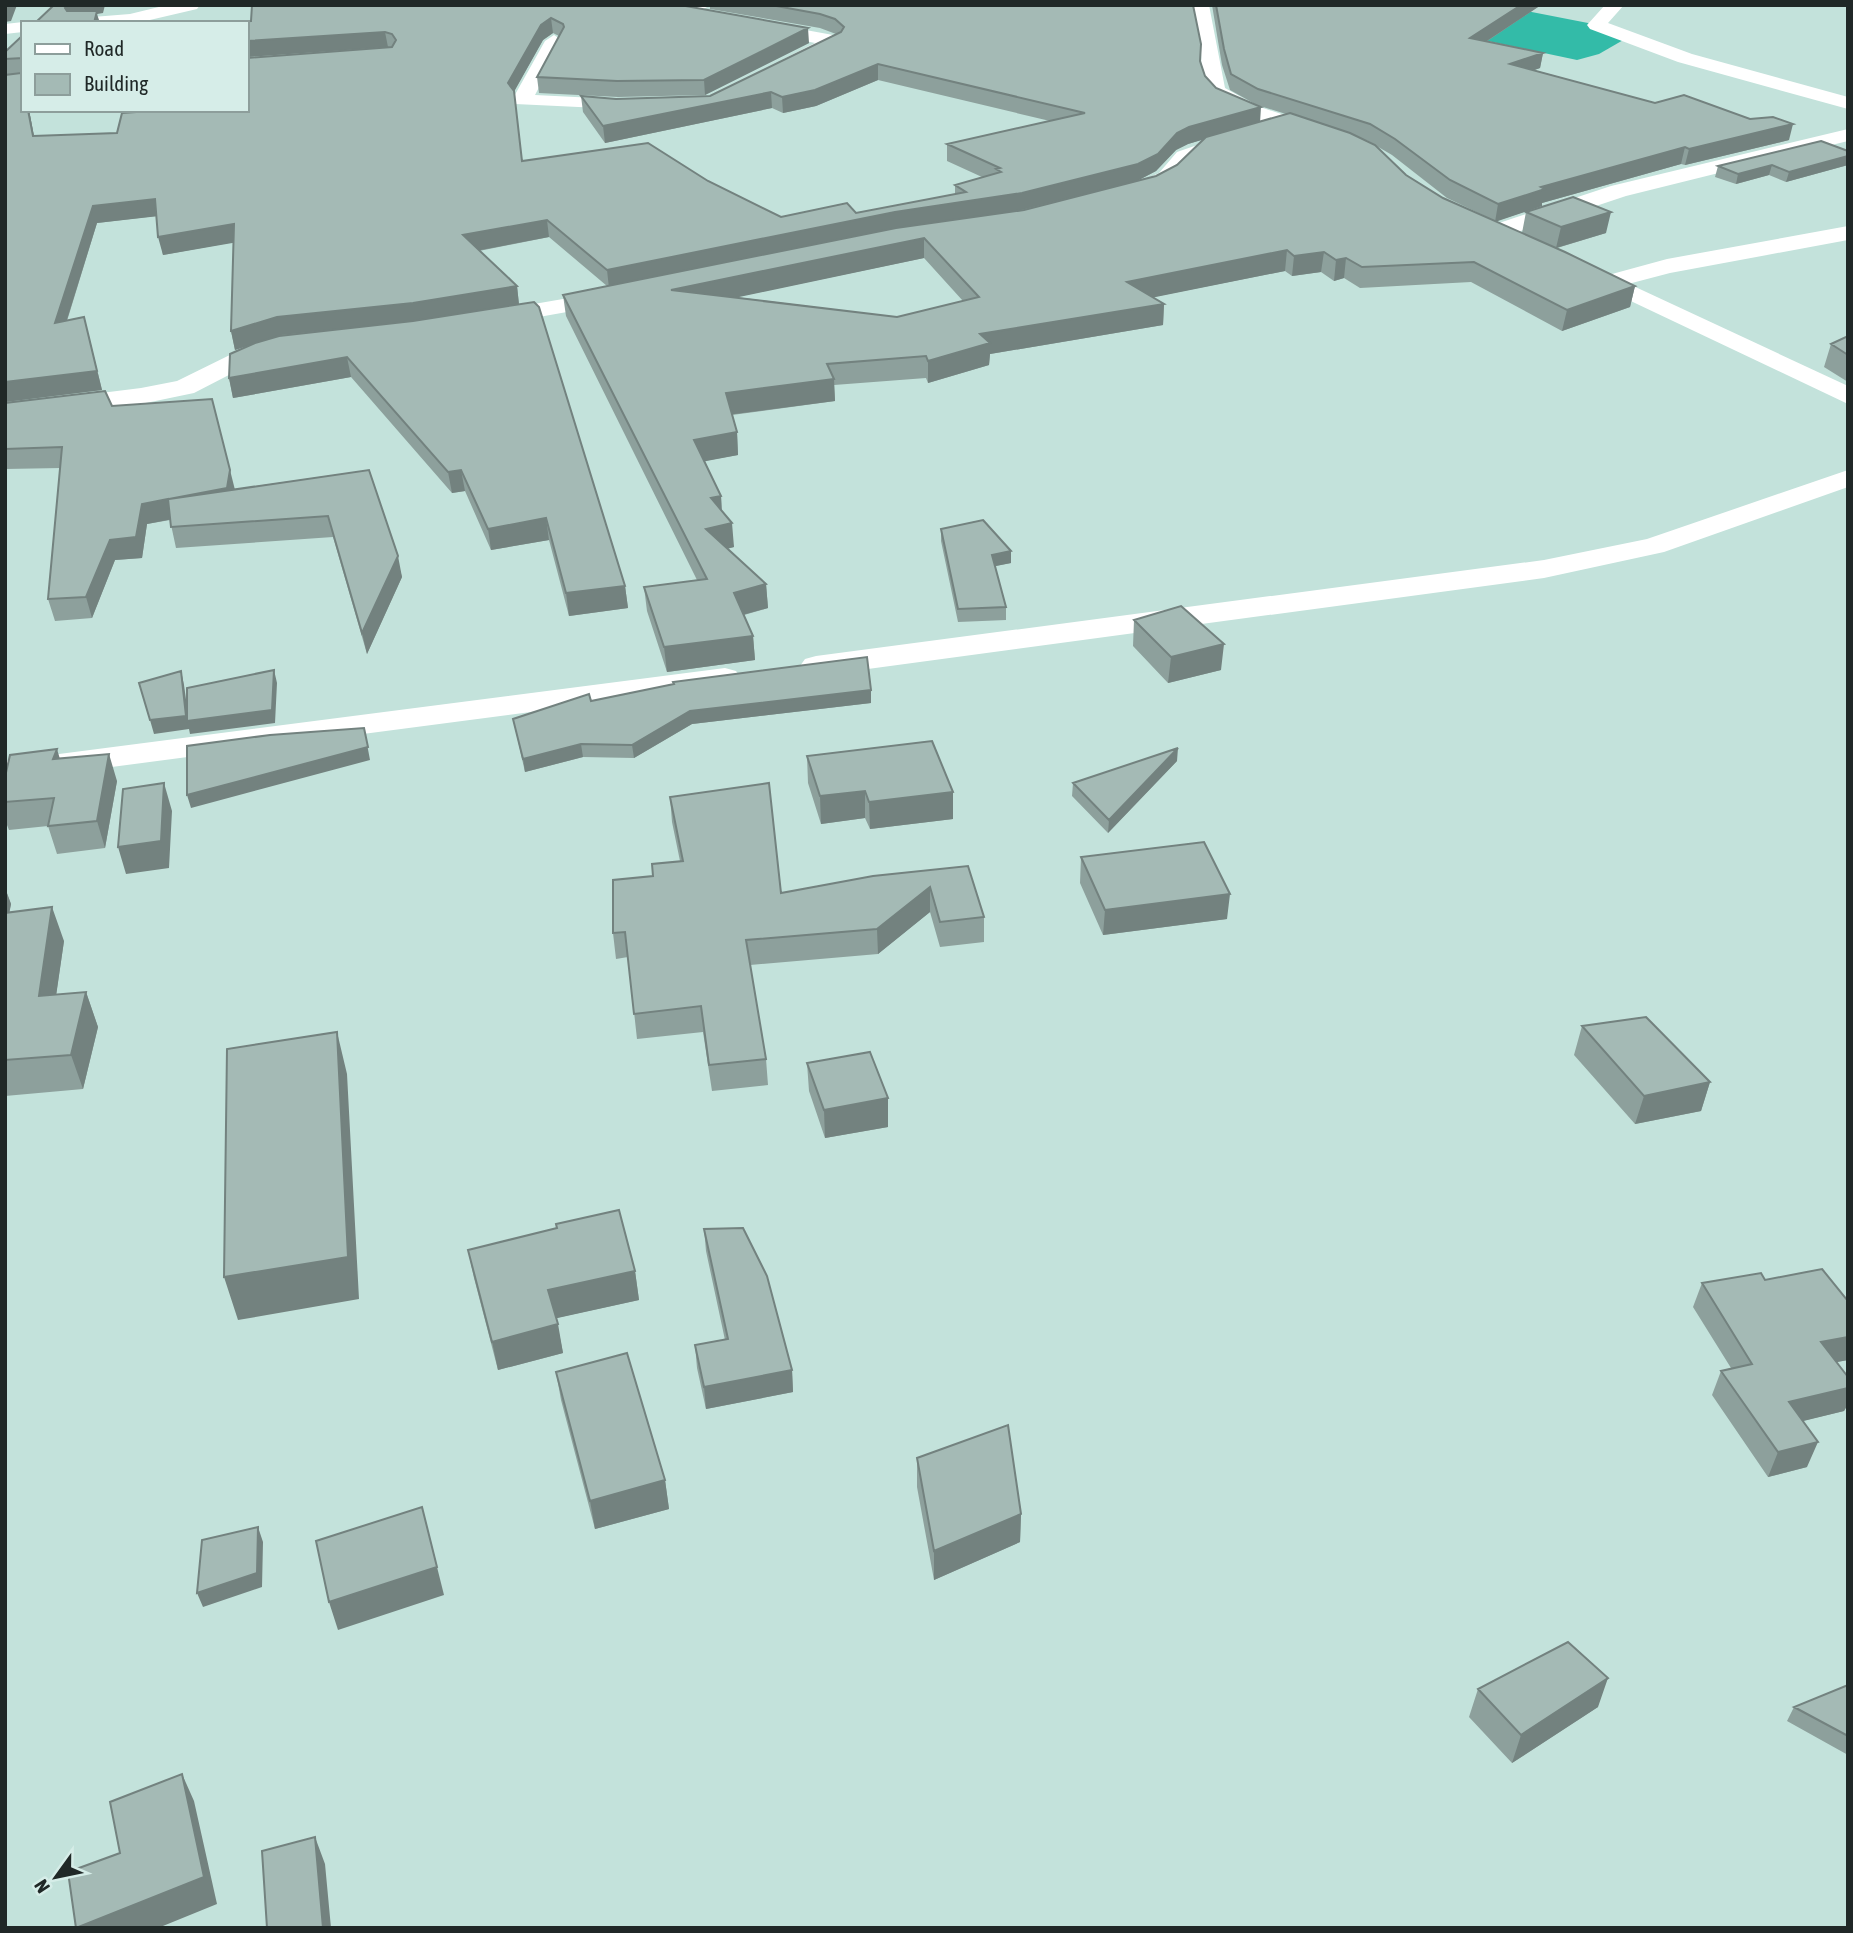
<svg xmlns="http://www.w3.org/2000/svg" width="1853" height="1933" font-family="'Asap Condensed',sans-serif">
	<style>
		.built { fill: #c3e2db; fill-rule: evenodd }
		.water { fill: #33bba8 }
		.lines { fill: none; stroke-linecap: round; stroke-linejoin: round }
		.minor { fill: #fff; fill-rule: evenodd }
		.tertiary { fill: #fff; fill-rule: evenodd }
		.wall { fill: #8da09c; fill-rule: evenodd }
		.shaded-wall { fill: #73827f }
		.building { fill: #a4bab5; stroke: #73827f; stroke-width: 2; fill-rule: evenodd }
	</style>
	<rect width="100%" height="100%" fill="#d6ede8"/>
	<path class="built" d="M 5,5 L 1848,5 L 1848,1928 L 5,1928 ZM 23,23 L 247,23 L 247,110 L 23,110 Z"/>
	<path class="water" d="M 1501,6 L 1588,23 L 1625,39 L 1599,54 L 1577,60 L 1483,40 Z"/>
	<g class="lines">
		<path class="minor" d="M 167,5 L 200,5 L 197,9 L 137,23 L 71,23 L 80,18 L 130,14 Z
			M 605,5 L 683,7 L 711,5 L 686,18 L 614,10 Z
			M 1605,5 L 1624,5 L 1608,23 L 1692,54 L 1848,97 L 1848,109 L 1678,62 L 1590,29 L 1587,25 Z
			M 757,21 L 833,35 L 842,41 L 840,45 L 791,69 L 782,63 L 784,59 L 815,43 L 751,30 L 748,26 Z
			M 23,22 L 28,23 L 23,23 L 23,32 L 5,34 L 5,24 Z
			M 554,35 L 563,41 L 535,95 L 635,100 L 642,102 L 645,106 L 642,110 L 515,104 L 512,100 L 545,41 Z
			M 1848,129 L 1848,141 L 1626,196 L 1506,236 L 1490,236 L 1487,231 L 1490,226 L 1611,186 Z
			M 1238,131 L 1245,133 L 1248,137 L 1245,141 L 1192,160 L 1179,177 L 1161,190 L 1140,197 L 1132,195 L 1129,190 L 1132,185 L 1159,173 L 1177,152 Z
			M 1848,226 L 1848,240 L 1670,273 L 1609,289 L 1601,287 L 1597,282 L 1601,277 L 1667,259 Z
			M 615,290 L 623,292 L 627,297 L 623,302 L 488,326 L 479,324 L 476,319 L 479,314 L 488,312 Z
			M 276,339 L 285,342 L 289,347 L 285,352 L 258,360 L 194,393 L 141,404 L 5,421 L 5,405 L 141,388 L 177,381 L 240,350 Z
			M 1848,470 L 1848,487 L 1664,552 L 1544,578 L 816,676 L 805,673 L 800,666 L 805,659 L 816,656 L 1544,560 L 1647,539 Z
			M 725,668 L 736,671 L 741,678 L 736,685 L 5,781 L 5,761 Z"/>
		<path class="tertiary" d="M 1191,5 L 1209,5 L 1225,88 L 1257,106 L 1330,130 L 1333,134 L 1330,138 L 1323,140 C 1293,133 1216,116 1204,85 C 1200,75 1202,63 1201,53 C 1199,37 1195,21 1191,5 Z
			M 1586,264 L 1848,386 L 1848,404 L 1578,276 L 1574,271 L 1578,266 Z"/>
	</g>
	<path class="wall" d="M 680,5 L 809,43 L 705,95 L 618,97 L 539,93 L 537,77 L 559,36 L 553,33 L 543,40 L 514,91 L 522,161 L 708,181 L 781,217 L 856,213 L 955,194 L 955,185 L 982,177 L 947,161 L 947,144 L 1050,121 L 878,80 L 816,106 L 783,113 L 772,108 L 605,143 L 583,112 L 581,96 L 616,99 L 710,96 L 836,34 L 820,28 L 710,9 L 710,5 L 1193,5 L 1200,61 L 1205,76 L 1216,88 L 1255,104 L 1230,90 L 1222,65 L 1212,5 L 1541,5 L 1486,42 L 1543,53 L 1540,68 L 1534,70 L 1789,140 L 1685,165 L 1681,164 L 1542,203 L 1542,206 L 1496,221 L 1522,233 L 1526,212 L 1606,233 L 1557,248 L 1635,286 L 1630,307 L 1562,331 L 1471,282 L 1360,288 L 1344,278 L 1334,281 L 1321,272 L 1292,276 L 1285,271 L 1153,297 L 1164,304 L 1163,325 L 990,354 L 989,365 L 928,383 L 926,378 L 834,385 L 835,401 L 732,415 L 737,432 L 738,455 L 704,461 L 721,496 L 722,511 L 734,547 L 727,549 L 766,584 L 768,608 L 744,615 L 753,636 L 755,660 L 667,672 L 647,611 L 644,587 L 697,580 L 566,316 L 563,295 L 607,286 L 549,237 L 479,251 L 517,286 L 519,304 L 625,586 L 628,608 L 569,616 L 549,540 L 491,550 L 465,491 L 452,493 L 351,377 L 233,398 L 229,378 L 249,345 L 235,350 L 231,331 L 234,242 L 163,255 L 156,216 L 97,223 L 67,321 L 89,336 L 102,390 L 5,402 L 12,74 L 5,74 L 5,52 L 23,35 L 23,74 L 22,74 L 23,110 L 29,110 L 34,136 L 117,133 L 165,110 L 388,47 L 247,57 L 247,23 ZM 1260,106 L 1286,114 L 1260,122 ZM 1204,139 L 1177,165 L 1156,176 L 1137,181 L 1156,171 L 1176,150 L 1188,144 ZM 1363,139 L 1368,141 L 1392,155 L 1447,198 L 1487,217 L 1443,198 L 1406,175 ZM 924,258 L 963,301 L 897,317 L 736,297 Z
		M 1848,151 L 1848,165 L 1786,182 L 1769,175 L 1736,184 L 1715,177 L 1718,166 Z
		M 1848,336 L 1848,382 L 1824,367 L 1831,344 Z
		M 5,403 L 112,406 L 235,489 L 369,470 L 402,577 L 367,654 L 333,537 L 176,548 L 170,520 L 147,524 L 142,558 L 115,560 L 92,618 L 55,621 L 48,599 L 61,468 L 5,469 Z
		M 941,529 L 1011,551 L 1011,563 L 995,566 L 1006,607 L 1006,620 L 958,622 L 941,541 Z
		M 1134,620 L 1221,670 L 1168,683 L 1133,646 Z
		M 591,701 L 871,703 L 692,724 L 634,758 L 583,757 L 525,772 L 513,719 Z
		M 807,756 L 953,792 L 953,819 L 870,829 L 865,818 L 821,824 L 808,783 Z
		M 60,759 L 117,781 L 105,848 L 57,854 L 48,826 L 9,830 L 5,820 L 5,777 Z
		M 1177,761 L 1108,833 L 1072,796 L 1073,783 Z
		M 670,797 L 781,893 L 968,866 L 984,917 L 984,942 L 940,947 L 930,912 L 878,954 L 750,965 L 766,1059 L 768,1085 L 712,1091 L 703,1032 L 637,1039 L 628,957 L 616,959 L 613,933 L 653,876 L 680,861 L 672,822 Z
		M 1081,857 L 1227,919 L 1103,935 L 1080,883 Z
		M 5,888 L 11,904 L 9,913 L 64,941 L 56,995 L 86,992 L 98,1027 L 83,1089 L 5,1096 Z
		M 1582,1026 L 1710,1082 L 1701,1111 L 1635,1124 L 1574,1055 Z
		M 807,1063 L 888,1127 L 825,1138 L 809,1091 Z
		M 704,1229 L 792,1370 L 793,1392 L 706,1409 L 697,1368 L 695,1345 L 725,1340 L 706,1251 Z
		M 468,1250 L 635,1271 L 639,1300 L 556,1318 L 563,1353 L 498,1370 L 474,1278 Z
		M 1765,1280 L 1848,1301 L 1848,1360 L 1836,1362 L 1848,1377 L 1848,1404 L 1844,1411 L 1802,1421 L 1807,1467 L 1768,1477 L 1712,1395 L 1721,1371 L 1731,1368 L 1693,1307 L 1702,1283 Z
		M 556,1372 L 665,1480 L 669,1509 L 595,1529 L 561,1400 Z
		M 917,1458 L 1021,1514 L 1020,1542 L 934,1580 L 917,1487 Z
		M 1848,1685 L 1848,1755 L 1787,1721 L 1794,1707 Z
		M 1478,1689 L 1598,1707 L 1512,1763 L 1469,1717 Z"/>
	<path class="shaded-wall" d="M 8,5 L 17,5 L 11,21 L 5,22 L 5,7 Z
		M 69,5 L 105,5 L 103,13 L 97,14 L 100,23 L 68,23 L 65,8 Z
		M 1521,5 L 1541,5 L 1467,54 L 1470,38 Z
		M 551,18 L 553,33 L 543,40 L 510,99 L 508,83 L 541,25 Z
		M 808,28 L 809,43 L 705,95 L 704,80 Z
		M 385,32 L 388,47 L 247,57 L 247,41 Z
		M 1543,53 L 1540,68 L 1507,80 L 1510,64 Z
		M 878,64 L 878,80 L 816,106 L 783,113 L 782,97 Z
		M 771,92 L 772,108 L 605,143 L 603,126 Z
		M 1261,107 L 1260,123 L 1188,144 L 1176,150 L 1156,171 L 1137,181 L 1021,210 L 609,288 L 607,270 L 895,212 L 1177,133 L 1189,127 Z
		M 28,110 L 29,110 L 37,153 L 33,136 Z
		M 1793,124 L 1789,140 L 1685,165 L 1689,149 Z
		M 1685,147 L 1681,164 L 1542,203 L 1542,206 L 1495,222 L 1498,204 L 1541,187 Z
		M 1848,156 L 1848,165 L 1786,182 L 1789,172 Z
		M 1772,165 L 1769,175 L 1736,184 L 1738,174 Z
		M 155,199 L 159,216 L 97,223 L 60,342 L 55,323 L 93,206 Z
		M 1611,212 L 1606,233 L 1556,248 L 1561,227 Z
		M 547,220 L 549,237 L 465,253 L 463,235 Z
		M 234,224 L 238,242 L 163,255 L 158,237 Z
		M 924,238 L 924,258 L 673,311 L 671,290 Z
		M 1287,250 L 1285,271 L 1126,303 L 1127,282 Z
		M 1324,252 L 1321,272 L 1292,276 L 1294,256 Z
		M 1346,258 L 1344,278 L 1334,281 L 1336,260 Z
		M 517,286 L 519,305 L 416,321 L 281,335 L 235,350 L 231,331 L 277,317 Z
		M 1635,286 L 1630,307 L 1562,331 L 1567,310 Z
		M 1164,304 L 1163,325 L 990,354 L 989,365 L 928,383 L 928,361 L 980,334 Z
		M 84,317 L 102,390 L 5,402 L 5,382 Z
		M 347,357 L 351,377 L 233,398 L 229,378 Z
		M 834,379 L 835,401 L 727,415 L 726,393 Z
		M 737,432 L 738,455 L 696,463 L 694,440 Z
		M 230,470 L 235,490 L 169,499 Z
		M 461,470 L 465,491 L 452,493 L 448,472 Z
		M 721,496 L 722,519 L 711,498 Z
		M 168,499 L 173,519 L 147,524 L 142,558 L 115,560 L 92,618 L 86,597 L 110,540 L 142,504 Z
		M 546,518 L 549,540 L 491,550 L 488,529 Z
		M 732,523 L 734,547 L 708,553 L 706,529 Z
		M 1011,551 L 1011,563 L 991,567 L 992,555 Z
		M 398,556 L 402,577 L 367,654 L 362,633 Z
		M 766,584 L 768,608 L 735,617 L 734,593 Z
		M 625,586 L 628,608 L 569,616 L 566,593 Z
		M 753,636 L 755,660 L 667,672 L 664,647 Z
		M 1224,644 L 1221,670 L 1168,683 L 1171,657 Z
		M 274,670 L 277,683 L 275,723 L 190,734 L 189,729 L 154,734 L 150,720 L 181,671 L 184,685 L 189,721 Z
		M 871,690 L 871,703 L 692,724 L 634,758 L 632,745 L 690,711 Z
		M 364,728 L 370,760 L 191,808 L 187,795 Z
		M 581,744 L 583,757 L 525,772 L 523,759 Z
		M 1178,748 L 1177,761 L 1108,833 L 1109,820 Z
		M 57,749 L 65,776 L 53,759 Z
		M 109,754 L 117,781 L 105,848 L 97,821 Z
		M 164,783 L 172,811 L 169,868 L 126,874 L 118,847 Z
		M 865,791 L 865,818 L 821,824 L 820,796 Z
		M 953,792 L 953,819 L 870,829 L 869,802 Z
		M 930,887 L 930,912 L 878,954 L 877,929 Z
		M 5,888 L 11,904 L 5,936 Z
		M 1230,894 L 1227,919 L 1103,935 L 1105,910 Z
		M 52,907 L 64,941 L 51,1031 L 39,996 Z
		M 86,992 L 98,1027 L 83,1089 L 71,1055 Z
		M 337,1032 L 347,1074 L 359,1299 L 238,1320 L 224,1277 Z
		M 1710,1082 L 1701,1111 L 1635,1124 L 1644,1096 Z
		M 888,1098 L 888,1127 L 825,1138 L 824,1110 Z
		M 635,1271 L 639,1300 L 553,1319 L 548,1290 Z
		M 558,1324 L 563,1353 L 498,1370 L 492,1342 Z
		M 1848,1337 L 1848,1360 L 1811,1367 L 1821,1342 Z
		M 792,1370 L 793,1392 L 706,1409 L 704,1387 Z
		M 1848,1388 L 1848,1404 L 1844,1411 L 1779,1427 L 1789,1402 Z
		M 1818,1442 L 1807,1467 L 1768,1477 L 1778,1452 Z
		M 665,1480 L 669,1509 L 595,1529 L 590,1501 Z
		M 1021,1514 L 1020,1542 L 934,1580 L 934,1551 Z
		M 258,1527 L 263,1542 L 262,1587 L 203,1607 L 197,1593 Z
		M 437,1567 L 444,1595 L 338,1630 L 329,1602 Z
		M 1608,1678 L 1598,1707 L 1512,1763 L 1521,1735 Z
		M 182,1774 L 194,1801 L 217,1904 L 158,1928 L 78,1928 Z
		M 315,1837 L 325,1864 L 331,1928 L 323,1928 Z"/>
	<path class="building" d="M 54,5 L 69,5 L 65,8 L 67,11 L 97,11 L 94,23 L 35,23 Z
		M 252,5 L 680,5 L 808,28 L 704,80 L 617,81 L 537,77 L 564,27 L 563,24 L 551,18 L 541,25 L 508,83 L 514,91 L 522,161 L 648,143 L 708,181 L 781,217 L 847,203 L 856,213 L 966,192 L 955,185 L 1001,172 L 996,169 L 1000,168 L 947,144 L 1085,113 L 878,64 L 815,90 L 782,97 L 771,92 L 603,126 L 581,96 L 616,99 L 710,96 L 841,32 L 844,27 L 835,19 L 820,14 L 771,5 L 1193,5 L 1201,44 L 1200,61 L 1205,76 L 1216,88 L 1261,107 L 1189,127 L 1177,133 L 1158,154 L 1138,164 L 1022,193 L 895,212 L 607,270 L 547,220 L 463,235 L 517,286 L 413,303 L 277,317 L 231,331 L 234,224 L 158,237 L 155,199 L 93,206 L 55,323 L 84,317 L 97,371 L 5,382 L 5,75 L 21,73 L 23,81 L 23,110 L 28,110 L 33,136 L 117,133 L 122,113 L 165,110 L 247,110 L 247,58 L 392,47 L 396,40 L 392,34 L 385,32 L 247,41 L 247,23 L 213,23 L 251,21 Z
		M 1216,5 L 1521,5 L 1470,38 L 1543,53 L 1510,64 L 1655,103 L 1684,95 L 1750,119 L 1773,117 L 1793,124 L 1689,149 L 1685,147 L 1541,187 L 1545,189 L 1498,204 L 1450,180 L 1395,139 L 1370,124 L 1258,89 L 1231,74 L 1224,49 Z
		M 23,35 L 23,58 L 5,59 L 5,52 Z
		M 1290,113 L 1350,133 L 1375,145 L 1406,175 L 1443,198 L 1565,252 L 1635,286 L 1567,310 L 1474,262 L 1362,267 L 1346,258 L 1336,260 L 1324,252 L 1294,256 L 1287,250 L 1127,282 L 1164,304 L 980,334 L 990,343 L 928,361 L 926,356 L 827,364 L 834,379 L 726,393 L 737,432 L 694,440 L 721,496 L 711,498 L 732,523 L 706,529 L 766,584 L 734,593 L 753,636 L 664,647 L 644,587 L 707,579 L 563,295 L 896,228 L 1024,210 L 1156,176 L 1177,165 L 1206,137 ZM 924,238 L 979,297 L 897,317 L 671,290 Z
		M 1821,141 L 1848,151 L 1848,156 L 1789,172 L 1772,165 L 1738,174 L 1718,166 Z
		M 1573,197 L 1611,212 L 1561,227 L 1526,212 Z
		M 534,302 L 539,307 L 625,586 L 566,593 L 546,518 L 488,529 L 461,470 L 448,472 L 347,357 L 229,378 L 230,354 L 255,343 L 279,336 L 413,321 Z
		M 1848,336 L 1848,355 L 1831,344 Z
		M 105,391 L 112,406 L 212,399 L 230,470 L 227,488 L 169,499 L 369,470 L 398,556 L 362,633 L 328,516 L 171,527 L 168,499 L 142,504 L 136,537 L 110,540 L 86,597 L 48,599 L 62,447 L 5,449 L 5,403 Z
		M 983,520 L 1011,551 L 992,555 L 1006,607 L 958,609 L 941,529 Z
		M 1181,606 L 1224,644 L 1171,657 L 1134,620 Z
		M 867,657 L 871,690 L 690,711 L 632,745 L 581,744 L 523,759 L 513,719 L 589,694 L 591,701 L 674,684 L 673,682 Z
		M 274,670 L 272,710 L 187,721 L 187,688 Z
		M 181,671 L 186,716 L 150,720 L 139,683 Z
		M 364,728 L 368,747 L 187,795 L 187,746 L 270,735 Z
		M 932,741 L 953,792 L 869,802 L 865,791 L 820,796 L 807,756 Z
		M 1178,748 L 1109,820 L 1073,783 Z
		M 57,749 L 53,759 L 109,754 L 97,821 L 48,826 L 54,798 L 5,802 L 5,777 L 10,755 Z
		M 164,783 L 161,841 L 118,847 L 123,789 Z
		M 769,783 L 781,893 L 873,876 L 968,866 L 984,917 L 940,922 L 930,887 L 877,929 L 746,940 L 766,1059 L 709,1065 L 701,1006 L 634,1014 L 625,932 L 613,933 L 613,880 L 653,876 L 652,864 L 683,861 L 670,797 Z
		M 1204,842 L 1230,894 L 1105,910 L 1081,857 Z
		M 52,907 L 39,996 L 86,992 L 71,1055 L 5,1060 L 5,913 Z
		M 1646,1017 L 1710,1082 L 1644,1096 L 1582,1026 Z
		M 337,1032 L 348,1257 L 224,1277 L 227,1049 Z
		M 870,1052 L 888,1098 L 824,1110 L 807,1063 Z
		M 619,1210 L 635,1271 L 548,1290 L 558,1324 L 492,1342 L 468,1250 L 557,1228 L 556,1224 Z
		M 743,1228 L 767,1276 L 792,1370 L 704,1387 L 695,1345 L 728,1339 L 704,1229 Z
		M 1822,1269 L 1848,1301 L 1848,1337 L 1821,1342 L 1848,1377 L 1848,1388 L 1789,1402 L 1818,1442 L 1778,1452 L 1721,1371 L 1752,1364 L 1702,1283 L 1761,1273 L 1765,1280 Z
		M 627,1353 L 665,1480 L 590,1501 L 556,1372 Z
		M 1008,1425 L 1021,1514 L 934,1551 L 917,1458 Z
		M 422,1507 L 437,1567 L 329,1602 L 316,1541 Z
		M 258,1527 L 257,1573 L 197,1593 L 202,1540 Z
		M 1568,1642 L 1608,1678 L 1521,1735 L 1478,1689 Z
		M 1848,1685 L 1848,1736 L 1794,1707 Z
		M 182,1774 L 204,1877 L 76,1928 L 68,1872 L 120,1853 L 110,1802 Z
		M 315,1837 L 323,1928 L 267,1928 L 262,1851 Z"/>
	<rect width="1853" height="1933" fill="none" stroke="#202827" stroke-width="14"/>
	<rect x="21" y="21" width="228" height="91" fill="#d6ede8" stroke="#8d9e9b" stroke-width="2"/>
	<rect x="35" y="44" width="35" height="10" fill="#ffffff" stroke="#8d9e9b" stroke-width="2"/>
	<text x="84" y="56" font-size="21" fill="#202827">Road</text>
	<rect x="35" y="74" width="35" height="21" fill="#a4bab5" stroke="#8d9e9b" stroke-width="2"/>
	<text x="84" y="91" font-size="21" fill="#202827">Building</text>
	<g transform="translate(56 1877) rotate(237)" stroke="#d6ede8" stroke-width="5" paint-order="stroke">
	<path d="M0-5L12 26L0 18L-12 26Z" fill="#202827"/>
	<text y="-10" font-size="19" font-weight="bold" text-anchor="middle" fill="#202827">N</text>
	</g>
</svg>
